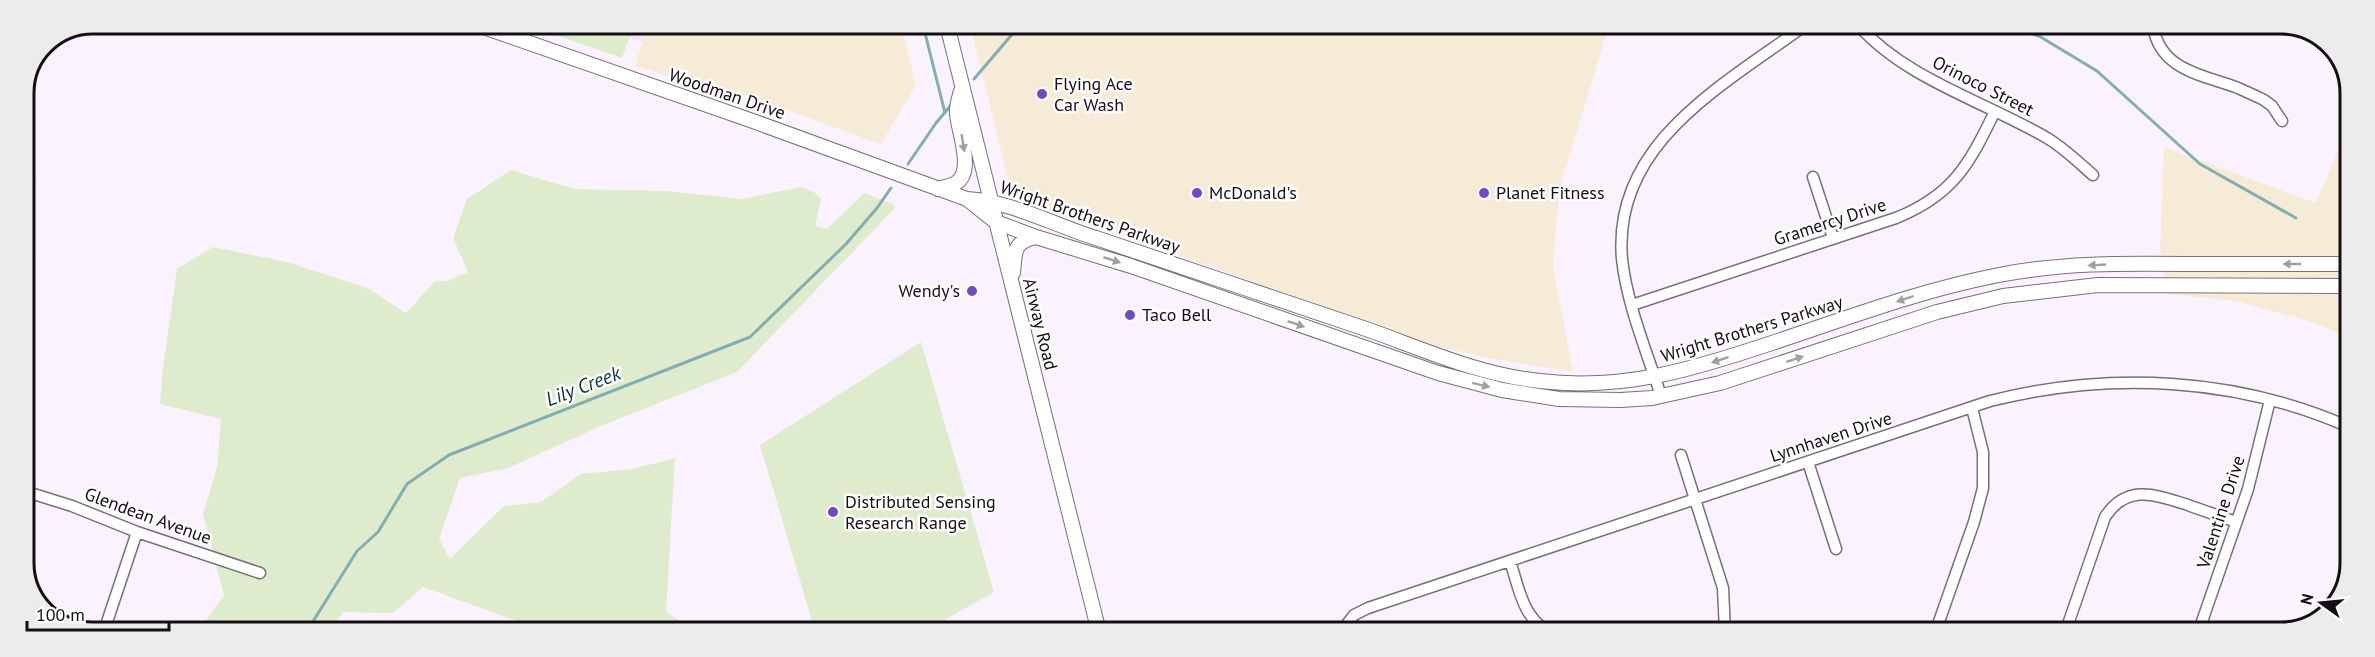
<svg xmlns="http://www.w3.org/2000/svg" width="2375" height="657" font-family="'PT Sans',sans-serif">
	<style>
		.commercial { fill: #f6ebd6 }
		.built { fill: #f2e3fa }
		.green { fill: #deeccd }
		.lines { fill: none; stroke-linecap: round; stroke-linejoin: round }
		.stream { stroke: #83aeb1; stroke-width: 3 }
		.minor-casing { stroke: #786f7d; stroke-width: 13 }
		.major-casing { stroke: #786f7d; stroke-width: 16 }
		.minor { stroke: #fff; stroke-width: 10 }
		.major { stroke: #fff; stroke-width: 14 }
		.oneway { fill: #a09fa1 }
		.poi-dot { fill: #7149c2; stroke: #fff; stroke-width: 2 }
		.labels { text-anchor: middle; stroke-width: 5; stroke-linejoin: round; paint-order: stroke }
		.poi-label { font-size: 18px; fill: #120e13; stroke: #fff; text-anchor: start }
		.street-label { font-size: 18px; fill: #120e13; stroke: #fff }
		.water-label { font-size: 20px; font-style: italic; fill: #0b3639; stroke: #fff }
		.rim { fill: none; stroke: #120e13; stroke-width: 3 }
	</style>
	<rect width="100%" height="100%" fill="#faf3fd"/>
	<path class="commercial" d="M 648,25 L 901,25 L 916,85 L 881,144 L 761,101 L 755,97 L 750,96 L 728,98 L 635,65 Z
		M 970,25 L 1602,26 L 1608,29 L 1559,190 L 1553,267 L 1573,372 L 1489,358 L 1436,346 L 1027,202 L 1009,183 Z
		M 2351,120 L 2350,339 L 2318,324 L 2236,301 L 2168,294 L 2160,249 L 2164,147 L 2316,203 Z"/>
	<path class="built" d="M 634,25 L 648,25 L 642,42 L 629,38 Z
		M 37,63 L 42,65 L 24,114 L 24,93 Z"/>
	<path class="green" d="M 536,24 L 634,25 L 622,58 L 535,28 Z
		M 511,170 L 574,189 L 666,191 L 741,199 L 801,187 L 814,192 L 821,199 L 815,226 L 827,229 L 864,193 L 893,204 L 895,208 L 737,372 L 601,426 L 508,468 L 460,478 L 439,539 L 450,559 L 504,506 L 541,502 L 581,474 L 633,469 L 675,458 L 666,612 L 696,631 L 545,631 L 423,587 L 393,613 L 343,612 L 330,631 L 199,631 L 224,595 L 203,514 L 217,468 L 221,419 L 160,404 L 163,368 L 177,269 L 213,247 L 287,262 L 367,288 L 406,313 L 435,281 L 447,281 L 468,272 L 453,238 L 467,199 Z
		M 921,342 L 994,592 L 923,632 L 815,631 L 760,445 Z"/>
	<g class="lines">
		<path class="stream" d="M 923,25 L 945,113
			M 2007,26 L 2039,36 L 2097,71 L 2200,164 L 2296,218
			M 974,79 L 1020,25
			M 908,164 L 936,123 L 951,105
			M 307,631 L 357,551 L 378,532 L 407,484 L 449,455 L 750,337 L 846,244 L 877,208 L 891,188"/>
		<defs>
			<path id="minor" d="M 1859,26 C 1906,79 1986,102 2047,138 C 2064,148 2078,162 2093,175
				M 2153,26 C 2160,71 2204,75 2238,88 C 2247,92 2256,96 2264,100 L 2272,106 L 2282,121
				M 1813,177 L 1833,238
				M 1632,305 L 1896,218 C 1953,195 1969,165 1995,111
				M 1661,396 C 1647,352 1627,305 1622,259 C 1612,143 1724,85 1804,26
				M 1681,455 L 1723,588 L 1725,632
				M 1808,462 L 1836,549
				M 24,491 L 72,506 L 137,532 L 260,573
				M 1510,561 C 1519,588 1522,616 1548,632
				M 104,631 L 137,532
				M 1341,632 L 1354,615 L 1368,608 L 1990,401 C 2109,371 2236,377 2349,427
				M 1935,633 L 1974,522 L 1983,488 L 1983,452 L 1972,408
				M 2065,633 L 2105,517 C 2127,483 2156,495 2188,505 C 2204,511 2220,516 2236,522
				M 2198,633 L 2248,489 L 2270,400"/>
			<path id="major" d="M 475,24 L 750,120 L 967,199 L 996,222 L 1036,237 L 1131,266 L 1438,373 L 1502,390 L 1559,399 L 1621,400 L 1652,398 L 1720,383 L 1937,312 L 2003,296 L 2098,285 L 2350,286
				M 947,25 L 1099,632
				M 938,189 C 944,187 951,186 956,183 C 975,172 958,130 957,114 C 956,107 959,98 961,91
				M 967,199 C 1011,201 1054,225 1096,238 C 1187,269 1278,299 1369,330 C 1425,350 1480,375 1540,381 C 1623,391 1694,369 1772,343 C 1847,318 1921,290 1999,275 C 2060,263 2123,263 2185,264 C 2240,264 2295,264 2350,264
				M 1013,273 C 1015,252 1013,242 1036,237"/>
		</defs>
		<use href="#minor" class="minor-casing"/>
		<use href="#major" class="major-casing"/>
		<use href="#minor" class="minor"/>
		<use href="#major" class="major"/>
	</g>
	<defs><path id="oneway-solid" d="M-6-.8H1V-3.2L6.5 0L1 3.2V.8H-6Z" transform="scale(1.5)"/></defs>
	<g class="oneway">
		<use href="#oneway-solid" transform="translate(963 143) rotate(81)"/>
		<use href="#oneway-solid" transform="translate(1112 260) rotate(18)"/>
		<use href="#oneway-solid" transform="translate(2292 264) rotate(-180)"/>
		<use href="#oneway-solid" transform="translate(2097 265) rotate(177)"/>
		<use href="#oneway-solid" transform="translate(1905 299) rotate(162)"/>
		<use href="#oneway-solid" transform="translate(1296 324) rotate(19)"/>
		<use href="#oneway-solid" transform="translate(1795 359) rotate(-18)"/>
		<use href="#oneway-solid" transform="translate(1720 360) rotate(162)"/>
		<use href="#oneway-solid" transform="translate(1481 385) rotate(14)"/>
	</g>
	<g class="poi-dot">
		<circle cx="1042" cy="94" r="6"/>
		<circle cx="1197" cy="193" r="6"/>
		<circle cx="1484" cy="193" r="6"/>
		<circle cx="972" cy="291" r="6"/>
		<circle cx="1130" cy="315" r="6"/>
		<circle cx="833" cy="512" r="6"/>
	</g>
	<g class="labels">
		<g class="poi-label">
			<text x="1054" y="90">Flying Ace<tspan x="1054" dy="21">Car Wash</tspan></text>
			<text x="1209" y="199">McDonald's</text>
			<text x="1496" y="199">Planet Fitness</text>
			<text x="960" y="297" text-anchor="end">Wendy's</text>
			<text x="1142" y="321">Taco Bell</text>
			<text x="845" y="508">Distributed Sensing<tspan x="845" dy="21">Research Range</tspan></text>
		</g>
		<g class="street-label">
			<text transform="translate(1983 86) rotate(27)" y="6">Orinoco Street</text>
			<text transform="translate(727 94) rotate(19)" y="6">Woodman Drive</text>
			<text transform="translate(1090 217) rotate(19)" y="6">Wright Brothers Parkway</text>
			<text transform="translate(1830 222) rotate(-18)" y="6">Gramercy Drive</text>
			<text transform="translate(1040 324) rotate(76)" y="6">Airway Road</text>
			<text transform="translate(1752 329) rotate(-17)" y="6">Wright Brothers Parkway</text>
			<text transform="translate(1831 437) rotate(-18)" y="6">Lynnhaven Drive</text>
			<text transform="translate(2221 512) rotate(-72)" y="6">Valentine Drive</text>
			<text transform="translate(148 516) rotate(20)" y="6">Glendean Avenue</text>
		</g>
		<g class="water-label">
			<text transform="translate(583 386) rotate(-21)" y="7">Lily Creek</text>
		</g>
	</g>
	<path d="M0 0H2375V657H0ZM93 34H2281A59 59 0 0 1 2340 93V563A59 59 0 0 1 2281 622H93A59 59 0 0 1 34 563V93A59 59 0 0 1 93 34Z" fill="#ececec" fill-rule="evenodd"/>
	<path class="rim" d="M93 34H2281A59 59 0 0 1 2340 93V563A59 59 0 0 1 2281 622H93A59 59 0 0 1 34 563V93A59 59 0 0 1 93 34Z"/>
	<g transform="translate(2321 603) rotate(285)" stroke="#ffffff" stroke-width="4.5" paint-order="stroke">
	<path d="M0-4.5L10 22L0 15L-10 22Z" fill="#120e13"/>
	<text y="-9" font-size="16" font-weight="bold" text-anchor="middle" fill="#120e13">N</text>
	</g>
	<path d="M27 621v9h142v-9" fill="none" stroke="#120e13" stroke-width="3"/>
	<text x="36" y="621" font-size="18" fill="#120e13" stroke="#ffffff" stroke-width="4.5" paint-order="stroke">100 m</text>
</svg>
